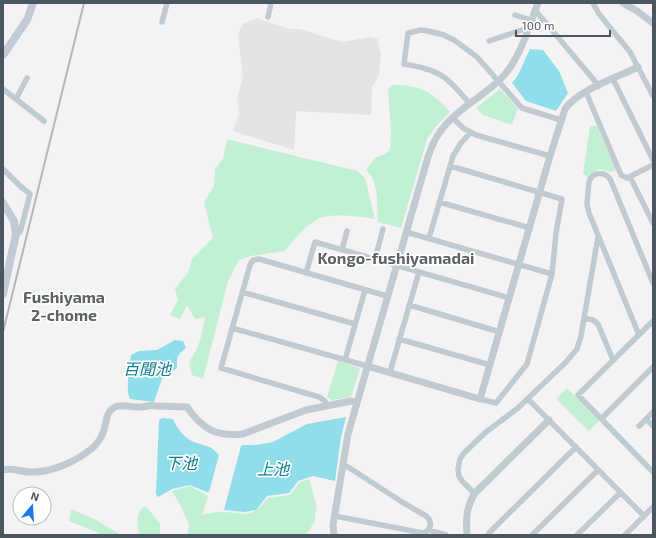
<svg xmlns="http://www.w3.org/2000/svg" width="656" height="538" font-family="'Exo 2','Noto Sans JP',sans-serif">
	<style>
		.education { fill: #e5e3e4 }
		.green { fill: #c2f0d2 }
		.water { fill: #90ddec }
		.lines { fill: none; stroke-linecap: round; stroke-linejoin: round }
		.minor { stroke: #c0cad1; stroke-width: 5.5 }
		.tertiary { stroke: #c0cad1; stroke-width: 7 }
		.secondary { stroke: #c0cbd5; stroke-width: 8 }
		.rail { stroke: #b4b7bc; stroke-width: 2 }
		.labels { text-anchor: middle; stroke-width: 3.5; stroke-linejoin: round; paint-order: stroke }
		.neighbourhood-label { font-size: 16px; font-weight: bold; fill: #5e6267; stroke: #fff }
		.water-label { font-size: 16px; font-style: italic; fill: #0e8097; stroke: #fff }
	</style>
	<rect width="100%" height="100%" fill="#f4f2f2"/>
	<path class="education" d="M 257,18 L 289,29 L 300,29 L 325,37 L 342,42 L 370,37 L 378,39 L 381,55 L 379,75 L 372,87 L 371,115 L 296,111 L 294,150 L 233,131 L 239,113 L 237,99 L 243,77 L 238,34 L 244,23 Z"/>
	<path class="green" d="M 392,85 C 421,85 431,91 450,112 L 437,125 L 427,139 L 401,228 L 378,222 C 377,206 379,181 366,170 L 375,158 L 387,153 L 390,149 L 391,131 L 388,89 Z
		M 500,89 L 518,108 L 512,125 L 483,115 L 476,108 Z
		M 590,126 L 597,126 L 616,170 L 611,172 L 599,169 L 588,177 L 583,174 Z
		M 227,139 L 357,171 L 365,178 L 375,219 C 360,217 329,212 316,220 C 303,228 294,240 285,251 L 251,256 L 239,260 L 228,281 L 203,379 L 192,375 L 189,362 C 200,347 202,334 205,317 L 195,319 L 187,305 L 180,319 L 170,315 L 178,300 L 175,289 L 188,273 L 192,259 L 213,238 L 204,202 L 214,186 L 215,169 L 223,159 Z
		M 338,361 L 360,368 L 351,397 L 332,400 L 327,397 Z
		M 567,388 L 599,421 L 589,431 L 556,399 Z
		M 309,479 L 317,507 L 315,515 L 315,521 L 306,535 L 187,535 L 189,525 L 181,506 L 172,491 L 190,486 L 208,496 L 202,515 C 209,514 217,511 224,512 C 250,513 249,520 268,498 L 290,495 L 300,482 Z
		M 146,506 L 160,524 L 160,535 L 139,535 C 138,524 134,512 146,506 Z
		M 71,509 L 96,520 L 121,535 L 98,535 L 97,532 L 69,521 Z"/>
	<path class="water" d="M 530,49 L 543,50 L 559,71 L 568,93 L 556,111 L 526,101 L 512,83 L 518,75 Z
		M 175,340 L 183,341 L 186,348 L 180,353 L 177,358 L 177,367 L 176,369 L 163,376 L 154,402 L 130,399 C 125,390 130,366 131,355 L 139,351 L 157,350 Z
		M 346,417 L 341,437 L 335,481 L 313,476 L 298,481 L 289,493 L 267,496 L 256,510 L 245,512 L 224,510 L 241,446 L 243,445 L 256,445 L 273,442 L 307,424 Z
		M 162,418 L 173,419 C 177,429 184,438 194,442 C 206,447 209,444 219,455 L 209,492 L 207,492 L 190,485 L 172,489 L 158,497 L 156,494 L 159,420 Z"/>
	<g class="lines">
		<path class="minor" d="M 593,3 L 599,14 L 630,52 L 653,96
			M 535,10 L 599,86
			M 515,15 L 531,20
			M 268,17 L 271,3
			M 162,22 L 167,3
			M 489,41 L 528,28
			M 613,79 L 653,160
			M 3,89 L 44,121
			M 586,92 L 621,175 L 627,178 L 653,165
			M 16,99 L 27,78
			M 470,104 C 446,76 441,70 404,64 L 408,33 L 421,30 L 428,31 L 444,35 L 454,40 L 477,57 L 522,108 L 561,120
			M 453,118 L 463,128 L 476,135 L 550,156
			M 450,166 L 562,199 L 556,233 L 552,274 L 527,364 L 496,403 L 480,399
			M 3,169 L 20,186 L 30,194 L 21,229 L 20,232 L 16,234
			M 630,177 L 653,223
			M 439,202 L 530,228
			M 406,232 L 552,274
			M 429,238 L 453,156 L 461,143 L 470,133
			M 342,250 L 347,231
			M 375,259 L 383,229
			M 306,273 L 315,242 L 510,298
			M 242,292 L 355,324
			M 409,305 L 500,332
			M 584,318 L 593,320 L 598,324 L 613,360
			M 653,321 L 578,395 L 653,472
			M 232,328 L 367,366
			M 639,335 L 589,213 L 587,204 L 589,182 C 592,171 606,171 611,181 L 653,283
			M 399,339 L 490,365
			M 345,360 L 365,290
			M 390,372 L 419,272
			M 528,399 L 644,516
			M 326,406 L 325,401 L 319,397 L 221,368 L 250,265 L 253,260 L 259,259 L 387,296
			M 601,419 L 653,367
			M 646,419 L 653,426
			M 639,426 L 653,412
			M 475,494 L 462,481 L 459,476 L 458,469 L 460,459 L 464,453 L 486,432 L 518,408 L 566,362 L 577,349 L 581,336 L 598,237
			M 335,516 L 423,533 C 430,531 432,526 429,519 L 426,516 L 402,502 L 348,467 L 343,465
			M 429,530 L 446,535
			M 488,535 L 489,533 L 576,447
			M 532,535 L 598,470
			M 577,535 L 620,493
			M 625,535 L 653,507"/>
		<path class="tertiary" d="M 623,3 L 637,11 L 653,23
			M 367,366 L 480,399 L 550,156 L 565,109 C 578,90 618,77 638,67
			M 3,470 C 12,467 21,472 30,472 C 51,473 74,462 90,450 C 96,446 102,437 104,430 C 107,420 106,408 119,406 C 125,405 132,407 138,407 C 144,408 150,404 156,406 L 187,407 C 202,429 216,437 243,434 L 306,410 L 351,401 L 357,403
			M 334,535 L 333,525 L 348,434 L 428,157 C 431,148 434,140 440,132 C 457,107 487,96 506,73 C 522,53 529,26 538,3
			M 467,535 C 466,519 466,507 475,493 L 549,420"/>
		<path class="secondary" d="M 3,55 L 27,20 L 33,3
			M 3,203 L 14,221 L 16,234 L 3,294"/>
		<path class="rail" d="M 3,332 L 84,3"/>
	</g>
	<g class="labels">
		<g class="neighbourhood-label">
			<text x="396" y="264">Kongo-fushiyamadai</text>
			<text x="64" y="303">Fushiyama<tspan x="64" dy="18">2-chome</tspan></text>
		</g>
		<g class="water-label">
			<text x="147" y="375">百聞池</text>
			<text x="181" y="469">下池</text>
			<text x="273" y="475">上池</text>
		</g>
	</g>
	<rect width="656" height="538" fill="none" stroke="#4a5660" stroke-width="8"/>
	<g transform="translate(32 506) rotate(18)"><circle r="19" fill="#ffffff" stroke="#b7bbbf"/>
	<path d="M0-3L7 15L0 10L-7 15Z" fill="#1c7be5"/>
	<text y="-6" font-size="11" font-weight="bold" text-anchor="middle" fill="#4a5660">N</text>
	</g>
	<path d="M516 30v6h94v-6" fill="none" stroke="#4a5660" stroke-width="2"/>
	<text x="522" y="30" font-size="12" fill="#4a5660" stroke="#ffffff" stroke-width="3" paint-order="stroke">100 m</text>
</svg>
